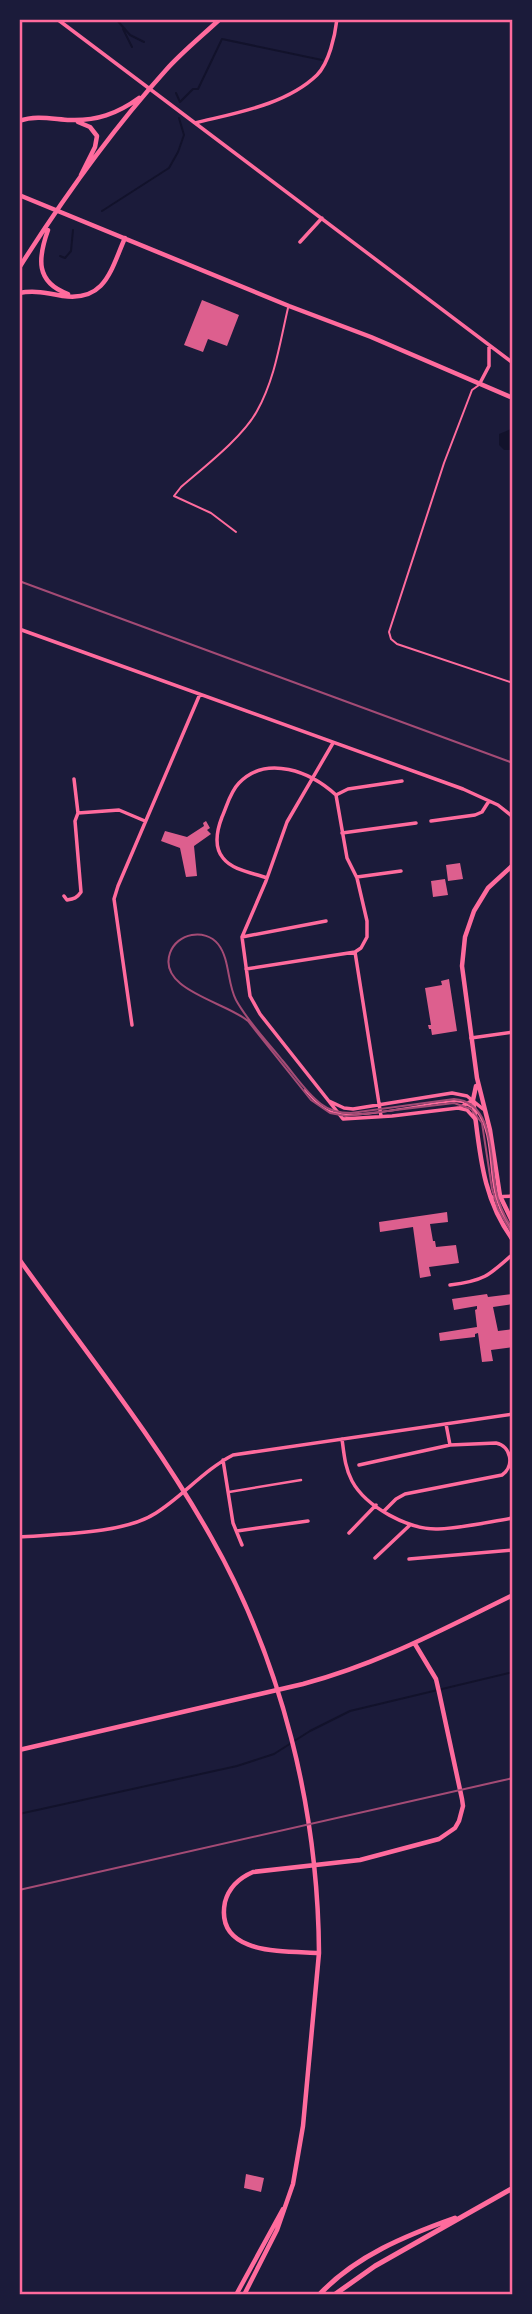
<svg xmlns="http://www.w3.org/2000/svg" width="532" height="2314" font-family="Lato,sans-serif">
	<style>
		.water { fill: #12122b }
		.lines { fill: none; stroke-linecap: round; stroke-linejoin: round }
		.stream { stroke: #12122b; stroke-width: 2 }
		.building { fill: #dd5f8e }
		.service { stroke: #ff6b9d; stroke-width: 2 }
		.pedestrian { stroke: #ff6b9d; stroke-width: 2.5 }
		.minor { stroke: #ff6b9d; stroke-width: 3.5 }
		.tertiary { stroke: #ff6b9d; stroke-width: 4.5 }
		.secondary { stroke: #ff6b9d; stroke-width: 4.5 }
		.primary { stroke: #ff6b9d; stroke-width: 5 }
		.tram { stroke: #a44b75; stroke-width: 2 }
		.rail { stroke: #a44b75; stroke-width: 2 }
		.neatline { fill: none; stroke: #ff6b9d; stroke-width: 2.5 }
	</style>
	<rect width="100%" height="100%" fill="#1b1b3a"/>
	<path class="water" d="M 511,429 L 513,448 L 511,450 L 504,450 L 499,445 L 499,434 Z"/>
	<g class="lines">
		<path class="stream" d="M 116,19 L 130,35 L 144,42
			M 123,29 L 132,47
			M 176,93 L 180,102 L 193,89 L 198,89 L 222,39 L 322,60
			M 102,211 L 169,168 L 178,152 L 184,135 L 179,118
			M 60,256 L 65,258 L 71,251 L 73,230
			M 19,1814 L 237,1766 L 274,1754 L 310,1731 L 350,1711 L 513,1672"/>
	</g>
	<path class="building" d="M 202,300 L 239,315 L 227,346 L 208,339 L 203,352 L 184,345 Z
		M 206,821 L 210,828 L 207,830 L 211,834 L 194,846 L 197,876 L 186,877 L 180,848 L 161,841 L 165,831 L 187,837 L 204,826 L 203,823 Z
		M 460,863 L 463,879 L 448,881 L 446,865 Z
		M 445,879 L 448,895 L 433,897 L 431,881 Z
		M 449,979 L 457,1031 L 432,1035 L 431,1029 L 429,1029 L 428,1025 L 431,1025 L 425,988 L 442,985 L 441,981 Z
		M 447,1212 L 448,1222 L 430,1224 L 433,1241 L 435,1241 L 436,1247 L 456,1245 L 459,1263 L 429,1267 L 431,1276 L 420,1278 L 413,1227 L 380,1232 L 379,1222 Z
		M 487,1294 L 488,1297 L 513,1294 L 513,1304 L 493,1307 L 498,1331 L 513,1329 L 513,1347 L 491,1350 L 493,1361 L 482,1362 L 478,1333 L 475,1334 L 475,1337 L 440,1341 L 439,1333 L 477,1327 L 475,1310 L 477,1309 L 477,1306 L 454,1310 L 452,1299 Z
		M 246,2174 L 264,2178 L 261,2192 L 244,2188 Z"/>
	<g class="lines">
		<path class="service" d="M 479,385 L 472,390 L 444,463 L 389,632 L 391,639 L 397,644 L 513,683
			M 236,532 L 211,513 L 174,496 L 181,487 C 204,467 243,437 257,411 C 275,379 280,342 288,308
			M 305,1090 C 314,1100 321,1109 335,1113 C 359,1120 424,1103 454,1101 L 462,1102 L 471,1107
			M 476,1110 C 493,1131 489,1166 495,1192 C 498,1207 505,1220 513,1233"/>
		<path class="pedestrian" d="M 229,1492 L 301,1480"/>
		<path class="minor" d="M 57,19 L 195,123 C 235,113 286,105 317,75 C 329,63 335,36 337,19
			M 195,123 L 513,363
			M 300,242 L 322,218
			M 480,383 L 489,366 L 489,347
			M 19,629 L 463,789 L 498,805 L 513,817
			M 333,743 L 287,822 L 266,881 L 242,937 L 250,996 L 260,1014 L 343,1119 L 392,1116 L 458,1108 L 467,1110 L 475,1119
			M 74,779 L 78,813 L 119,810 L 145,821
			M 431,821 L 475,815 L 482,812 L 489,801
			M 342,833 L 416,823
			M 357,877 L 401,871
			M 267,878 C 253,873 232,870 223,858 C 213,846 217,830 222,817 C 227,806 230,792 239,783 C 267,754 311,772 336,795 L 348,789 L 402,781
			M 64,896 L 67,900 C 74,899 77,898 81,892 L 75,821 L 78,813
			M 242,937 L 326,921
			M 355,952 L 381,1116
			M 246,969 L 355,952 L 361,948 L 367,937 L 367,921 L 357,878 L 347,858 L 336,795
			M 132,1025 L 114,899 L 118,886 L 200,694
			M 471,1038 L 513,1032
			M 329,1101 L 344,1108 L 353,1109 L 452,1093 L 467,1096 L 483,1109
			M 461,1107 L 473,1100
			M 491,1197 L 513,1196
			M 450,1285 C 483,1281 489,1276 513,1254
			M 446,1424 L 450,1445
			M 342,1439 C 344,1454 345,1468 352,1481 C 366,1507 409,1530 438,1529 C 463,1528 488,1522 513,1518
			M 223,1460 L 233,1523 L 242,1545
			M 359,1465 L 450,1445 L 496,1443 C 511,1446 515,1466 502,1475 L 405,1494 L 396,1499 L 384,1511
			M 237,1531 L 308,1521
			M 349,1533 L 376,1505
			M 19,1537 C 58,1534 124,1534 156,1513 C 183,1496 204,1470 233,1455 L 513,1414
			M 375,1558 L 410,1525
			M 409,1559 L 513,1550"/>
		<path class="tertiary" d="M 513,865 L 488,888 L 474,911 L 465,937 L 462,966 L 477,1078 L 490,1130 L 500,1196 L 513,1223
			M 476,1086 L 473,1100 C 480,1150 481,1197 513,1240"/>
		<path class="secondary" d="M 19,121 C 36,115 52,119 70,120 C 96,121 117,114 139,98
			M 78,122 L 90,127 L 97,136 L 95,147 L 81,175
			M 19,195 L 289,306 L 371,337 L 513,398
			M 48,230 C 38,258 35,282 68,294
			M 19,268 C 62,200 112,130 166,70 C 182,52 202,36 220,19
			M 19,293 C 34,290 48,293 63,296 C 106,302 111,269 125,238
			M 19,1259 C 84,1350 156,1439 211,1537 C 282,1662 318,1809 319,1953 L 303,2126 L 293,2184 L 277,2230 L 244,2295
			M 19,1750 L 303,1684 C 381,1663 441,1630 513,1595
			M 319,1953 C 286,1951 214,1956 225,1902 C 229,1887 239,1878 253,1872 L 360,1860 L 439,1839 L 455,1828 L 459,1821 L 463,1806 L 462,1799 L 439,1692 L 436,1679 L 415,1644
			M 236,2295 L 283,2209"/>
		<path class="primary" d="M 319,2295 C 355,2256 407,2235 455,2218
			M 334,2295 L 375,2266 L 513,2188"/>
		<path class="tram" d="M 513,1230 C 506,1219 500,1208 497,1195 C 489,1164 497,1102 454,1099 L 351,1113 C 340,1113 330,1111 321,1104 C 306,1093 294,1074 282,1060 C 267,1041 248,1022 236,1000 C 227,983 230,959 218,944 C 205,928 177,933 170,953 C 157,990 226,1002 248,1021 L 311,1100 L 330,1113 L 346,1116 L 454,1103 L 471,1109 L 482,1123 L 492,1189 L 498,1209 L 513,1235"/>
		<path class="rail" d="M 19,581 L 513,763
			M 19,1890 L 513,1778"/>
	</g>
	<rect width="532" height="2314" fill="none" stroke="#1b1b3a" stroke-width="42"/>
	<rect x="21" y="21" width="490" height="2272" class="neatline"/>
</svg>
